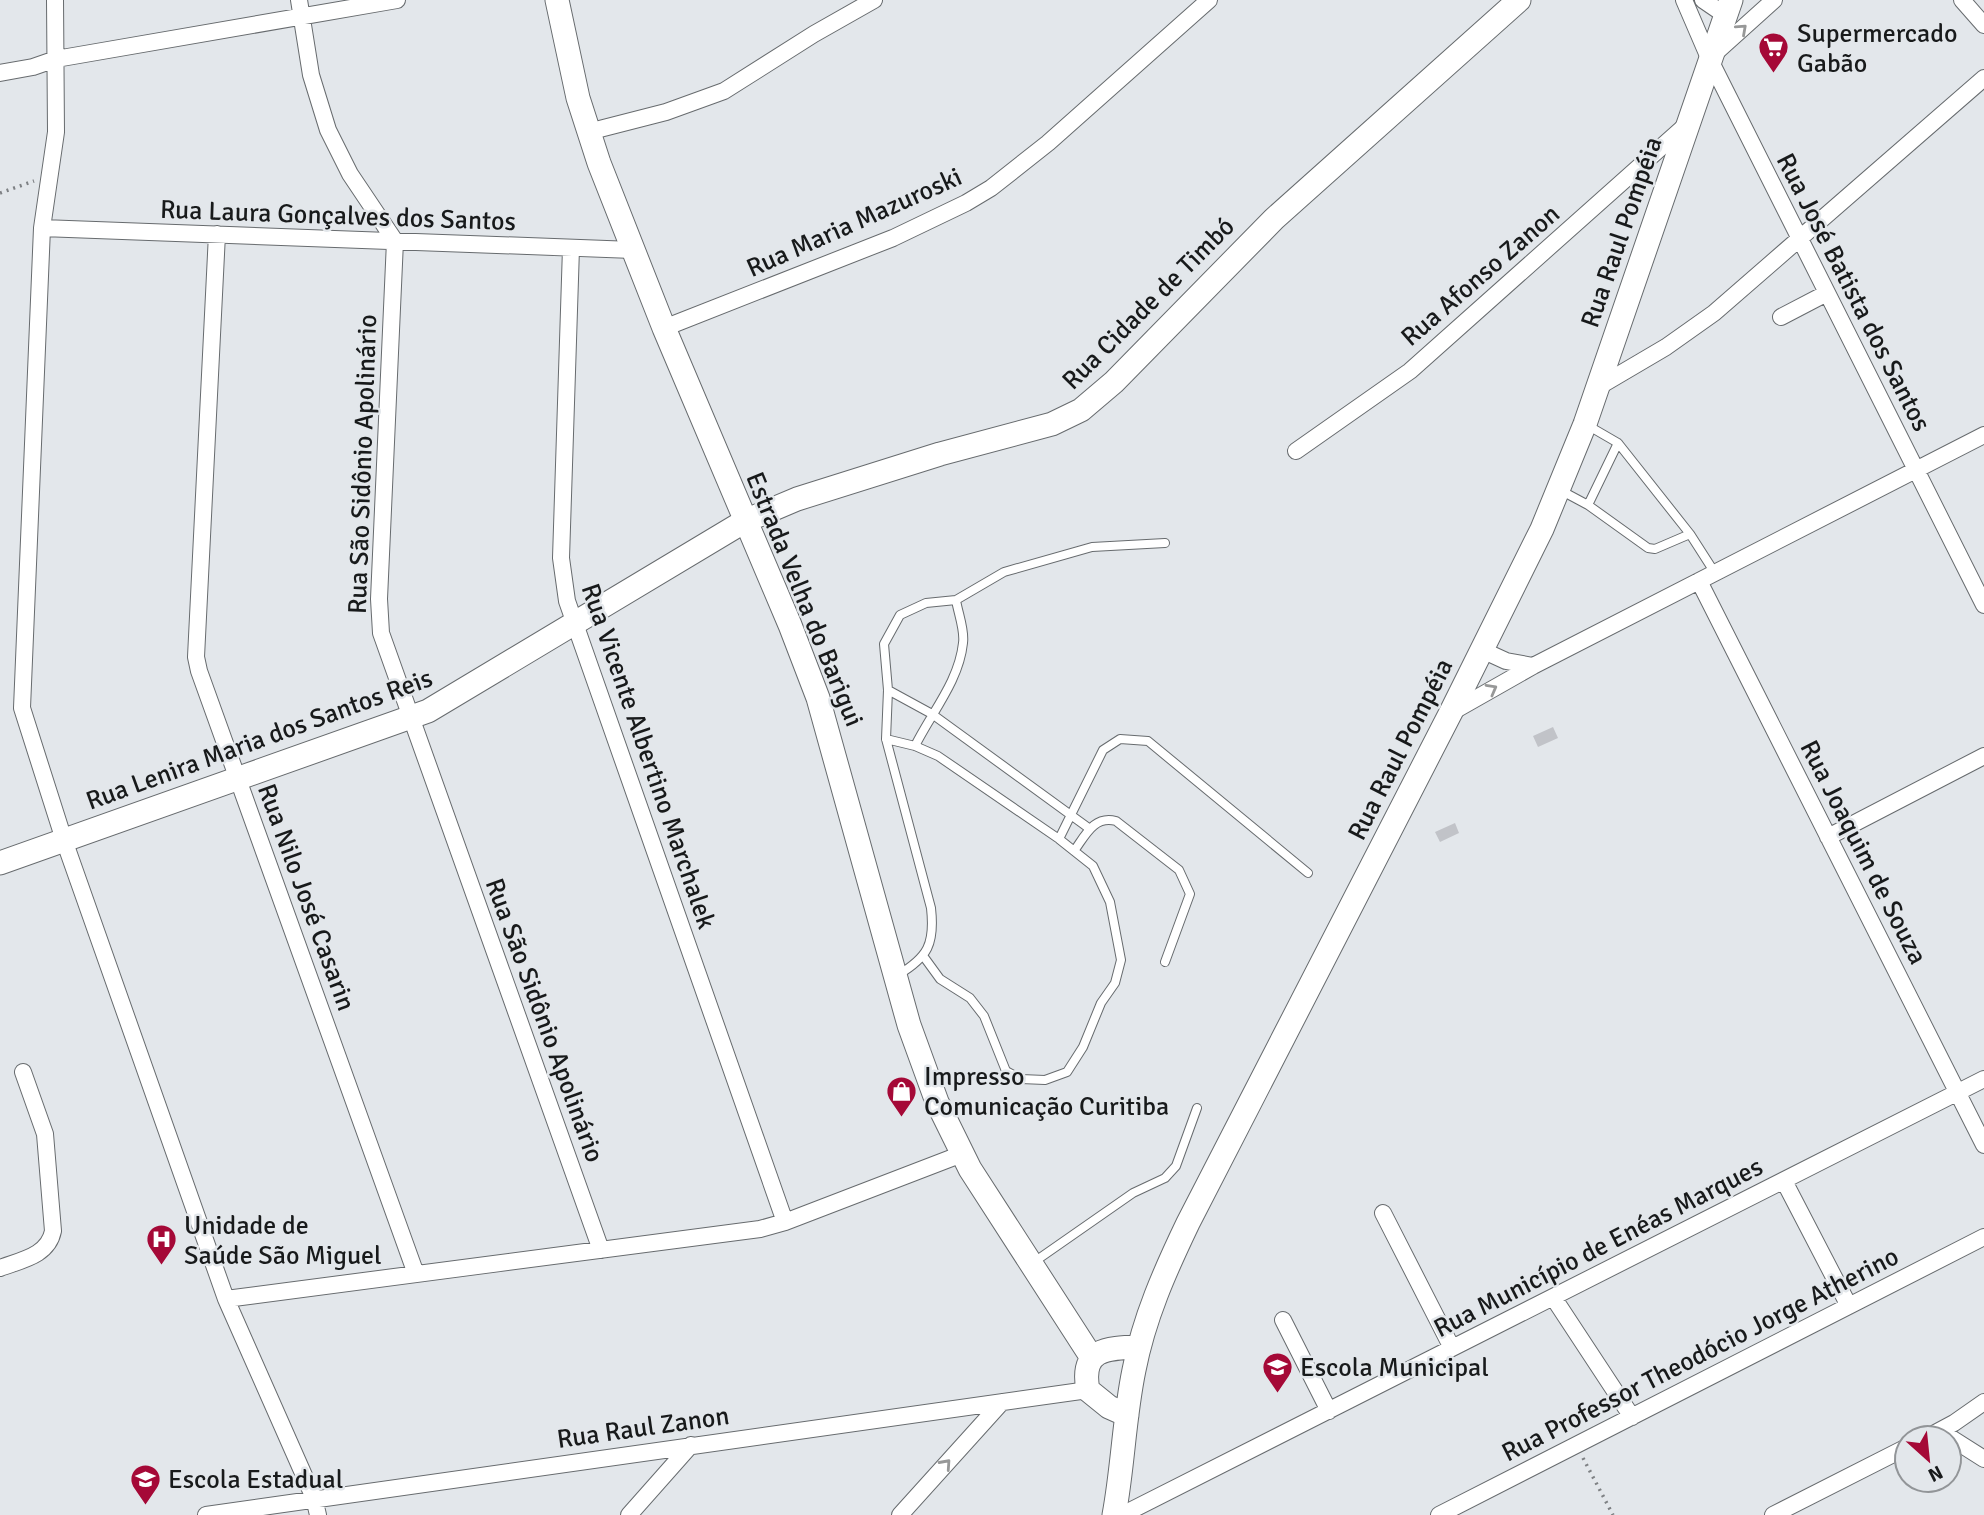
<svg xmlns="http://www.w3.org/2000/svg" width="1984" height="1515" font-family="Signika,sans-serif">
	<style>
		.building { fill: #c1c3c8 }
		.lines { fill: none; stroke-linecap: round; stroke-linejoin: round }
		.lane-casing { stroke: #676b6e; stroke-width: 10 }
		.street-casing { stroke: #676b6e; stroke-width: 18 }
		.secondary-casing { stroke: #676b6e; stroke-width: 25 }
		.path { stroke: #7e8184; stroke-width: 3.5; stroke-dasharray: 2 5; stroke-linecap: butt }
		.lane { stroke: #fff; stroke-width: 8 }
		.street { stroke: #fff; stroke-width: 16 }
		.secondary { stroke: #fff; stroke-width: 23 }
		.oneway { stroke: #979898 }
		.labels { text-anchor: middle; stroke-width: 5; stroke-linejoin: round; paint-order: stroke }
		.poi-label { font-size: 26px; fill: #181a1b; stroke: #e3e7eb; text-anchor: start }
		.street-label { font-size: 26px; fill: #181a1b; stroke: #e3e7eb }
	</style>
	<rect width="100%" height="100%" fill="#e3e7eb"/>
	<path class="building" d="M 1553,727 L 1558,738 L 1538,747 L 1533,736 Z
		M 1455,823 L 1459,833 L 1440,842 L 1435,832 Z"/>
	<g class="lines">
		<defs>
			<path id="lane" d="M 1587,425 L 1618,443 L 1588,505
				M 1618,443 L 1690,534
				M 1560,490 L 1588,505 L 1648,548 L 1655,549 L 1690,534 L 1715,573
				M 888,690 L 932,714 L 1090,829
				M 886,739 L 915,746 L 938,756 L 1059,839 L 1093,866 L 1110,902 L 1121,960 L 1115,983 L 1101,1003 L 1083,1047 L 1067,1072 L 1045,1080 L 1021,1079 L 1006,1071 L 984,1016 L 970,998 L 940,979 L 924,957
				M 915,746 C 932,712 959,681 963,643 C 965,630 958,613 956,600
				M 1059,839 L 1103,750 L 1120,739 L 1148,741 L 1308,873
				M 1074,851 C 1085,836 1094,815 1116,821 L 1179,870 L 1190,894 L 1165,962
				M 898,975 C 928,957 935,944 931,908 L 886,739 L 888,690 L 884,644 L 900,615 L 926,603 L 956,600 L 1004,572 L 1092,547 L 1165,543
				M 1034,1262 L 1133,1193 L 1165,1178 L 1176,1166 L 1197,1108"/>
			<path id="street" d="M 55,0 L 56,132 L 42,228 L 22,708 L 64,840 L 226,1299 L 314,1498 L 318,1515
				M 299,0 L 311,75 L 328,130 L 350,174 L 395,241 L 379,599 L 381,633 L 601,1250
				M 1684,0 L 1709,58 L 1984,605
				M 1703,0 L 1725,15
				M 1962,0 L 1984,25
				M 1714,54 L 1774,0
				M 0,73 L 33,67 L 56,59 L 397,0
				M 588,132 L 666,112 L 724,91 L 814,34 L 874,0
				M 42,228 L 633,250
				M 217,234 L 196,657 L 199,671 L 416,1274
				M 571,248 L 561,558 L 567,601 L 785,1222
				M 1781,317 L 1827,293
				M 664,328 L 893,238 L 966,203 L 991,188 L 1048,143 L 1209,0
				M 1598,387 L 1666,347 L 1714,313 L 1984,78
				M 1296,451 L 1410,371 L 1685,126
				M 1699,581 L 1984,1145
				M 1482,650 L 1506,661 L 1533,666
				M 1452,712 L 1533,666 L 1984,435
				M 1828,837 L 1984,756
				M 1784,1181 L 1849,1306
				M 1383,1213 L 1452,1348
				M 0,1268 C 21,1260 48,1256 53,1231 L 45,1134 L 23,1072
				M 1553,1297 L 1632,1417
				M 226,1299 L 760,1229 L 785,1222 L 962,1154
				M 1283,1320 L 1329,1411
				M 1940,1431 L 1984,1459
				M 1926,1438 L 1954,1423 L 1984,1402
				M 206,1515 L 1088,1390
				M 629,1515 L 691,1445
				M 900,1515 L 1002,1402
				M 1122,1515 L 1984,1079
				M 1439,1515 L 1984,1237
				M 1773,1515 L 1907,1447"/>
			<path id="secondary" d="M 557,0 L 578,98 L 599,163 L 664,328 L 790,625 L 818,698 L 909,1025 L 937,1102 L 970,1169 L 1092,1358
				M 0,863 L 428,711 L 745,521 L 797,499 L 940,454 L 1052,424 L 1081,410 L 1114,382 L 1274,219 L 1519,0
				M 1127,1415 L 1109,1407 L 1088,1390 C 1080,1349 1106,1348 1139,1347
				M 1114,1515 C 1123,1467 1124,1418 1134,1370 C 1144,1318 1165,1271 1188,1223 L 1451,712 L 1542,529 L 1585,424 L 1731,0"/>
		</defs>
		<use href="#lane" class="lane-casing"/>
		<use href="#street" class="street-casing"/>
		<use href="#secondary" class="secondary-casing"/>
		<path class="path" d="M 0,193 L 34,181
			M 1583,1458 L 1613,1515"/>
		<use href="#lane" class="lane"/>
		<use href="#street" class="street"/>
		<use href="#secondary" class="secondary"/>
	</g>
	<defs><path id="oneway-chevron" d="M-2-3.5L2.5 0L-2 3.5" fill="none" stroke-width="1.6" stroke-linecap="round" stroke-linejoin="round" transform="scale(1.75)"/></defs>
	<g class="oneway">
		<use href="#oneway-chevron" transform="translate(1742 29) rotate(-42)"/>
		<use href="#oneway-chevron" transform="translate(1492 689) rotate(-29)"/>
		<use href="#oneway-chevron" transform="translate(946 1464) rotate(-48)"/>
	</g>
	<defs>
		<symbol id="supermarket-pin" viewBox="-11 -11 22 30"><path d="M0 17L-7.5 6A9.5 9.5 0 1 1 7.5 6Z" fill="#a50937" stroke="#e3e7eb"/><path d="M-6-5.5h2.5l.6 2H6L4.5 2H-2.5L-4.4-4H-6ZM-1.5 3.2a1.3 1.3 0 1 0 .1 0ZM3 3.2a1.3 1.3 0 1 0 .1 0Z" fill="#fff"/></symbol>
		<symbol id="shop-pin" viewBox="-11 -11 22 30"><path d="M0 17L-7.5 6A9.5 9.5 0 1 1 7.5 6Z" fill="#a50937" stroke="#e3e7eb"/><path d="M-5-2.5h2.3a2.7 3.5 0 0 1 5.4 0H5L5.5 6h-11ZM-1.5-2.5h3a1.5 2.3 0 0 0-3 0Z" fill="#fff"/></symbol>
		<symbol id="hospital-pin" viewBox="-11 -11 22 30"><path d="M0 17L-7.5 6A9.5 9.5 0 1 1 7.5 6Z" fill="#a50937" stroke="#e3e7eb"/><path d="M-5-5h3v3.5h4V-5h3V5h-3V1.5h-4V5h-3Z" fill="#fff"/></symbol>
		<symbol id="school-pin" viewBox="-11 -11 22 30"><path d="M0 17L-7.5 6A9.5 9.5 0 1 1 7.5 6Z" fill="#a50937" stroke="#e3e7eb"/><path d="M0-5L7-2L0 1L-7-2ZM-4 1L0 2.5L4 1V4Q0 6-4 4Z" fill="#fff"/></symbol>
	</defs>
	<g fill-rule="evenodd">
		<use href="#supermarket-pin" x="1756" y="30" width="35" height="47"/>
		<use href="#shop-pin" x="884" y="1074" width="35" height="47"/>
		<use href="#hospital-pin" x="144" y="1222" width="35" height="47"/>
		<use href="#school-pin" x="1260" y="1350" width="35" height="47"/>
		<use href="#school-pin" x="128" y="1462" width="35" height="47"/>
	</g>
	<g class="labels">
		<g class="poi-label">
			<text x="1797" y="42">Supermercado<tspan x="1797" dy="30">Gabão</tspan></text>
			<text x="924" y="1085">Impresso<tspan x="924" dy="30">Comunicação Curitiba</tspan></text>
			<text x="184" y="1234">Unidade de<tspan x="184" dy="30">Saúde São Miguel</tspan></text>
			<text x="1300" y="1376">Escola Municipal</text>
			<text x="168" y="1488">Escola Estadual</text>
		</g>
		<g class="street-label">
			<text transform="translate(338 215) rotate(2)" y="9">Rua Laura Gonçalves dos Santos</text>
			<text transform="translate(854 222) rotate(-24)" y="9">Rua Maria Mazuroski</text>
			<text transform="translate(1621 232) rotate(-71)" y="9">Rua Raul Pompéia</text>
			<text transform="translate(1480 275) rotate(-41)" y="9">Rua Afonso Zanon</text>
			<text transform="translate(1854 292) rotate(63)" y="9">Rua José Batista dos Santos</text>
			<text transform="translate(1148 303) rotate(-45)" y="9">Rua Cidade de Timbó</text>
			<text transform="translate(362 464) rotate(-88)" y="9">Rua São Sidônio Apolinário</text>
			<text transform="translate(805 599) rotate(68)" y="9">Estrada Velha do Barigui</text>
			<text transform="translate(259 739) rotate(-20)" y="9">Rua Lenira Maria dos Santos Reis</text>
			<text transform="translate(1400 749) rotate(-63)" y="9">Rua Raul Pompéia</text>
			<text transform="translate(649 756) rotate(71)" y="9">Rua Vicente Albertino Marchalek</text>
			<text transform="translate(1864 852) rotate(63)" y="9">Rua Joaquim de Souza</text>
			<text transform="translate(307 897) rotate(70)" y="9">Rua Nilo José Casarin</text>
			<text transform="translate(545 1020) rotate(70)" y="9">Rua São Sidônio Apolinário</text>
			<text transform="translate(1598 1247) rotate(-27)" y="9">Rua Município de Enéas Marques</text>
			<text transform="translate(1700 1354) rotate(-27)" y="9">Rua Professor Theodócio Jorge Atherino</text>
			<text transform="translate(643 1427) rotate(-8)" y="9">Rua Raul Zanon</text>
		</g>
	</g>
	<g transform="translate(1928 1459) rotate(153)"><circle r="33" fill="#e3e7eb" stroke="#929598" stroke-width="2"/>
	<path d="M0-5L12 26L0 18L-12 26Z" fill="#a50937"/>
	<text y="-10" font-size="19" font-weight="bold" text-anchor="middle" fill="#181a1b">N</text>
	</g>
</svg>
